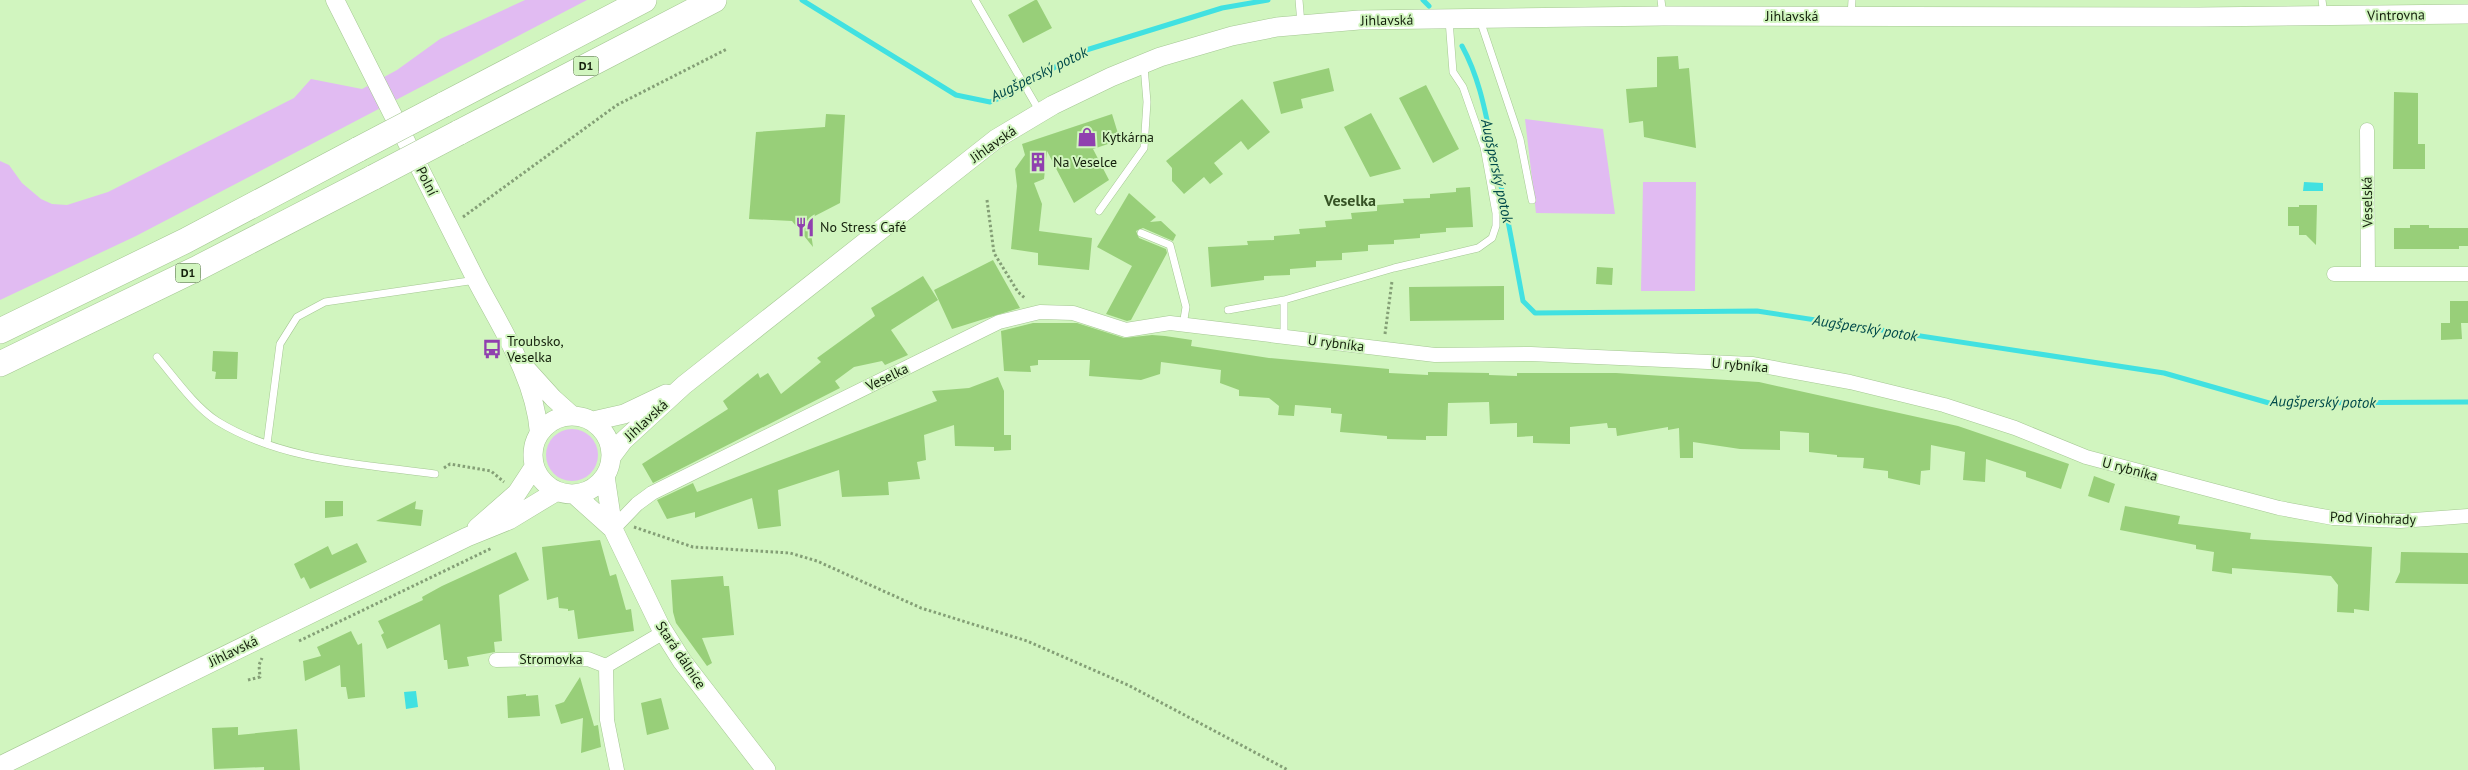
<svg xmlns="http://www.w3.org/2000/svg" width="2468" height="770" font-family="'PT Sans',sans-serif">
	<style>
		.green { fill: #e1bbf2 }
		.water { fill: #41e1e1 }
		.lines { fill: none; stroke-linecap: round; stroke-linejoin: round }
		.stream { stroke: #41e1e1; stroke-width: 5 }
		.building { fill: #98cf79 }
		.service-casing { stroke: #a5c793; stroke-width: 8 }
		.minor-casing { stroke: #a5c793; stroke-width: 15 }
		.tertiary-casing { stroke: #a5c793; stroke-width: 19 }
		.secondary-casing { stroke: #a5c793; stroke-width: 20 }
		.motorway-casing { stroke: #a5c793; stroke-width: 26 }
		.path { stroke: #849f76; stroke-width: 3; stroke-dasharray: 2.5 2.5; stroke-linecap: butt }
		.service { stroke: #fff; stroke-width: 7 }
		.minor { stroke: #fff; stroke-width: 14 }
		.tertiary { stroke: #fff; stroke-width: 18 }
		.secondary { stroke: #fff; stroke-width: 19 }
		.motorway { stroke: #fff; stroke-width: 25 }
		.motorway-bridge-casing { stroke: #a5c793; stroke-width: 26; stroke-linecap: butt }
		.motorway-bridge { stroke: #fff; stroke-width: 25 }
		.labels { text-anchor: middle; stroke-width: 4; stroke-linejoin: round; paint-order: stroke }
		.shield { fill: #d1f5bf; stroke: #4d6042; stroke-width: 1 }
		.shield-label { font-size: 12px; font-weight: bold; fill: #14200c }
		.street-label { font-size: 14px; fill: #14200c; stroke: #d1f5bf }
		.poi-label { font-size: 14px; fill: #14200c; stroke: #d1f5bf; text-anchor: start }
		.water-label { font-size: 15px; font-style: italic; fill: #004a4a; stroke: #d1f5bf }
		.quarter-label { font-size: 16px; font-weight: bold; fill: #365325; stroke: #d1f5bf }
	</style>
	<rect width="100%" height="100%" fill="#d1f5bf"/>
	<path class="green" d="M 525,0 L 587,0 L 136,236 L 0,300 L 0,161 L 9,165 L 22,183 L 41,199 L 52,204 L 67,205 L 108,192 L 294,98 L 311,79 L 362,89 L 397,70 L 440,39 Z
		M 1525,119 L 1603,129 L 1615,214 L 1536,213 Z
		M 1643,182 L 1696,182 L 1695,291 L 1641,291 Z
		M546 455a26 26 0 1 1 52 0a26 26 0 1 1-52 0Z"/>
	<path class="water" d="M 2304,182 L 2323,183 L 2323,191 L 2303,191 Z
		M 416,691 L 418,707 L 406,709 L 404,692 Z"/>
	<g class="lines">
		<path class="stream" d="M 802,0 L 956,95 L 990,102 L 1005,96 L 1083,51 L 1222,8 L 1268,0
			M 1423,0 L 1429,6
			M 1462,46 C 1479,77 1485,110 1492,144 C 1504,196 1513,248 1523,301 L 1535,313 L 1757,311 L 2164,373 L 2269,403 L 2468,402"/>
	</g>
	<path class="building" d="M 1035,0 L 1037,0 L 1052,28 L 1023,43 L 1008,15 Z
		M 1678,56 L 1679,69 L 1689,68 L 1696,148 L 1644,137 L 1643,121 L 1629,123 L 1626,89 L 1657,87 L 1657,57 Z
		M 1329,68 L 1334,91 L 1301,99 L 1303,108 L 1281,114 L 1273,82 Z
		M 1426,85 L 1459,149 L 1433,163 L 1399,98 Z
		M 2394,92 L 2418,93 L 2418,144 L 2425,144 L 2425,169 L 2393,169 Z
		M 1242,99 L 1270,132 L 1248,150 L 1241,141 L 1214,163 L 1223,174 L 1210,184 L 1204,177 L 1184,194 L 1172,181 L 1172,168 L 1166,161 Z
		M 1371,113 L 1401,169 L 1370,177 L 1344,127 Z
		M 826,114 L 845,115 L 840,203 L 809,219 L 813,247 L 792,221 L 749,219 L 756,132 L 825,127 Z
		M 1112,114 L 1120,140 L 1093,149 L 1109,180 L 1074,203 L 1047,151 L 1044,179 L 1034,183 L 1042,204 L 1039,231 L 1092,238 L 1089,270 L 1038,265 L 1038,253 L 1011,249 L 1017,186 L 1015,169 L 1025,155 L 1022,144 Z
		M 1470,187 L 1473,227 L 1446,228 L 1446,232 L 1420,234 L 1420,238 L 1394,240 L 1394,244 L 1368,245 L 1368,251 L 1342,253 L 1342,260 L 1316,261 L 1316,267 L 1290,269 L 1290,275 L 1264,276 L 1264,280 L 1211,287 L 1208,247 L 1248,245 L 1247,241 L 1274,240 L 1274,236 L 1300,234 L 1299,229 L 1326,227 L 1325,221 L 1352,219 L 1351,213 L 1377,211 L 1377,205 L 1404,203 L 1403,199 L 1430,198 L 1430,194 L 1456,192 L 1456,188 Z
		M 1129,193 L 1156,217 L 1150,222 L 1161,221 L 1176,235 L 1173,241 L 1143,228 L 1136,231 L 1139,238 L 1166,249 L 1167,253 L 1131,320 L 1127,321 L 1106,314 L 1132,266 L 1097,247 Z
		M 2299,205 L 2317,205 L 2316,245 L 2306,235 L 2299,235 L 2299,226 L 2288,226 L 2288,207 L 2299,207 Z
		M 2410,225 L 2429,225 L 2429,228 L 2468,228 L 2468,246 L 2459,246 L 2459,249 L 2394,249 L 2394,228 L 2410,228 Z
		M 993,260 L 1020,308 L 952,329 L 934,290 Z
		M 1597,267 L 1613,268 L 1612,285 L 1596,284 Z
		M 923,276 L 938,300 L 891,330 L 908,355 L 885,365 L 882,361 L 854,367 L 835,381 L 840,388 L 653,483 L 642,464 L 728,409 L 723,401 L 758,373 L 760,378 L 768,373 L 781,394 L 821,362 L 817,358 L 875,316 L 871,308 Z
		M 1504,286 L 1504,320 L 1410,321 L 1409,287 Z
		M 2450,301 L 2468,301 L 2468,323 L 2461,323 L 2462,339 L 2441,340 L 2441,323 L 2450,323 Z
		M 1033,323 L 1077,323 L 1124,338 L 1152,335 L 1165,336 L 1192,340 L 1191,346 L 1269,358 L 1389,369 L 1389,373 L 1428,375 L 1428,372 L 1489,373 L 1489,375 L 1517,376 L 1517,373 L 1616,373 L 1759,382 L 1958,426 L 2069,464 L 2061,489 L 2026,477 L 2026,472 L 1986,459 L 1985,482 L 1963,480 L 1965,452 L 1931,445 L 1930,470 L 1921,471 L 1920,485 L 1888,478 L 1888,471 L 1863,468 L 1864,458 L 1837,457 L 1837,455 L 1809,452 L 1809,433 L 1780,431 L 1780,450 L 1740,449 L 1693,442 L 1693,458 L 1680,458 L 1679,428 L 1668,430 L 1668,427 L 1617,436 L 1616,428 L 1608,428 L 1607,423 L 1570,427 L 1570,444 L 1533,443 L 1533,436 L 1517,437 L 1517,423 L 1490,424 L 1489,402 L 1448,403 L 1447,436 L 1426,436 L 1426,440 L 1387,439 L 1387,436 L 1340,432 L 1342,414 L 1331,413 L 1331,408 L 1295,405 L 1294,416 L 1278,415 L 1279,406 L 1269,398 L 1239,396 L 1239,390 L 1220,383 L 1221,370 L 1161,362 L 1160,374 L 1141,380 L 1089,376 L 1090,360 L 1038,360 L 1038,365 L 1030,366 L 1031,372 L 1004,371 L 1001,331 Z
		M 213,351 L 238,352 L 237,379 L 215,379 L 216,372 L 212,371 Z
		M 998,377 L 1004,391 L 1004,435 L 1011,435 L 1011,450 L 994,451 L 994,447 L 955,446 L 954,425 L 924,435 L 926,460 L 917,462 L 920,479 L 888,482 L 889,495 L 842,497 L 839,470 L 778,490 L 781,526 L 758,529 L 752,498 L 695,518 L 695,512 L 667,519 L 657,500 L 693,483 L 697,492 L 937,401 L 932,391 L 969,388 Z
		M 2094,476 L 2115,484 L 2109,503 L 2088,496 Z
		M 325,501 L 343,501 L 343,516 L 325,518 Z
		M 416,501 L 415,509 L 423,510 L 421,526 L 376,521 Z
		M 2125,506 L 2180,516 L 2178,524 L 2251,533 L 2250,539 L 2372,547 L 2369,611 L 2354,609 L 2354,613 L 2337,612 L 2338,585 L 2331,576 L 2232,568 L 2232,574 L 2212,571 L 2214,552 L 2196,549 L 2196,545 L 2120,530 Z
		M 600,540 L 610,576 L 616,574 L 626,610 L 631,609 L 634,631 L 578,639 L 574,610 L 568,611 L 568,609 L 559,608 L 558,597 L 547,600 L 542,547 Z
		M 357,543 L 367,562 L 310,589 L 304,577 L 301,579 L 294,564 L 328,546 L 332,555 Z
		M 516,552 L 529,580 L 499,595 L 502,641 L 494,642 L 495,652 L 467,657 L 469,666 L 448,669 L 447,660 L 444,660 L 440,624 L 387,649 L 381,635 L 384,633 L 378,621 L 423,600 L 422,597 L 442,586 Z
		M 2401,552 L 2468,553 L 2468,584 L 2395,583 L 2400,572 Z
		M 723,576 L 724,586 L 729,586 L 734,635 L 702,638 L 712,663 L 707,666 L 676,623 L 673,612 L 671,580 Z
		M 351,631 L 358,645 L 362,643 L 365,697 L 348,699 L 346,687 L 341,687 L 340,665 L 305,681 L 303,661 L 321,656 L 317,647 Z
		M 580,677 L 594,726 L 598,725 L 601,747 L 581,753 L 583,718 L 561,724 L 555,705 L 564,702 Z
		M 526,694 L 526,696 L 538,695 L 540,716 L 508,718 L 507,696 Z
		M 661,698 L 669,729 L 647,735 L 641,703 Z
		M 238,727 L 238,735 L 297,729 L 300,770 L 264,770 L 264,767 L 214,769 L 212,728 Z"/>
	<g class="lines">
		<defs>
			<path id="service" d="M 975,0 L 1040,112
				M 1299,0 L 1301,24
				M 1661,0 L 1663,16
				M 2322,0 L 2324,15
				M 1851,16 L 1852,0
				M 1480,20 L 1520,139 L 1532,200
				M 1099,211 L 1144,148 L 1147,102 L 1144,66
				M 1141,233 L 1170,245 L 1186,307 L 1183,325
				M 1228,310 L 1284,300
				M 1284,337 L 1284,300 L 1394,268 L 1478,248 L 1492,238 L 1496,226 L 1496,213 L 1484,147 L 1463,87 L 1453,72 L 1449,20
				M 157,357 C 174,377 195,407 217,421 C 282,461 362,464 435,474
				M 267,444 L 280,344 L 297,317 L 325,302 L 476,280"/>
			<path id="minor" d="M 2367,130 L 2368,274
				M 2334,274 L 2468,274
				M 613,529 L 637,504 L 652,493 L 999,322 L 1040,312 L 1073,313 L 1126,330 L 1170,323 L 1435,355 L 1531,354 L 1752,364 L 1850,382 L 1944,405 L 2015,428 L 2086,457 L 2279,508 L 2333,518 L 2400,521 L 2468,516
				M 496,660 L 588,659 L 606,666
				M 606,666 L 607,720 L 617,770
				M 606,666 L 664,632"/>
			<path id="tertiary" d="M 335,0 C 382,93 429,187 476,280 C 501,328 535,378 539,433
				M 524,366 L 553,398 L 572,415"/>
			<path id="secondary" d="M533 455a39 39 0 1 1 78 0a39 39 0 1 1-78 0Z
				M 593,421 L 624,414 L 666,394
				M 611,457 L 623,441 L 684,385 L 996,139 L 1053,105 L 1111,77 L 1160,57 L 1232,36 L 1277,27 L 1359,20 L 1663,16 L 2199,17 L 2468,14
				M 605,476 L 613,529 L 660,626 L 682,661 L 766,770
				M 574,494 L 613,529
				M 477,528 L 517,493 L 534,467
				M 0,766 L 467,537 L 509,520 L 557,491"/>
			<path id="motorway" d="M 443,105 L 644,0
				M 458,133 L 714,0
				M 0,331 L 185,241 L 359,149
				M 0,364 L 196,269 L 374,177"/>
		</defs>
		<use href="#service" class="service-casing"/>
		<use href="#minor" class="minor-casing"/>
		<use href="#tertiary" class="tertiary-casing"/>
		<use href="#secondary" class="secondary-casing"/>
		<use href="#motorway" class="motorway-casing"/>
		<path class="path" d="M 987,200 L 994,253 L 1018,292 L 1026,299
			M 463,217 L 617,105 L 727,49
			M 1385,334 L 1392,281
			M 444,468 L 450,464 L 491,471 L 504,482
			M 634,527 L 693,547 L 790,553 L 817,561 L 921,608 L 1027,641 L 1128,685 L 1288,770
			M 299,641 L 492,548
			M 248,680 L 260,677 L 259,665 L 262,658"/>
		<use href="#service" class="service"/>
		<use href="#minor" class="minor"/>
		<use href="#tertiary" class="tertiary"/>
		<use href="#secondary" class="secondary"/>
		<use href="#motorway" class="motorway"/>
		<defs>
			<path id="motorway-bridge" d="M 359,149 L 443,105
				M 374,177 L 458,133"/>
		</defs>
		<use href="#motorway-bridge" class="motorway-bridge-casing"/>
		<use href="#motorway-bridge" class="motorway-bridge"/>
	</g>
	<defs>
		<symbol id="shop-bare" viewBox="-9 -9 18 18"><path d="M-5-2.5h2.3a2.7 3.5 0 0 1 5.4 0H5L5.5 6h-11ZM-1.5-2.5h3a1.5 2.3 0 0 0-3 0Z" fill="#9040af" stroke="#d1f5bf" stroke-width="2.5" paint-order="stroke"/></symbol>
		<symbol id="building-bare" viewBox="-9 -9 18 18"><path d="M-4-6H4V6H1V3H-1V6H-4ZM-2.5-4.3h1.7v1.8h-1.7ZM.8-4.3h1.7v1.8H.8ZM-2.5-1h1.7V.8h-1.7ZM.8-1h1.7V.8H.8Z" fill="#9040af" stroke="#d1f5bf" stroke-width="2.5" paint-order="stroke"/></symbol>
		<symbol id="restaurant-bare" viewBox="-9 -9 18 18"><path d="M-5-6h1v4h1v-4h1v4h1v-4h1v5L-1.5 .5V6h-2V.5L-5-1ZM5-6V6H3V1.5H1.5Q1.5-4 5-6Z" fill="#9040af" stroke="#d1f5bf" stroke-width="2.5" paint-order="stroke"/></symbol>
		<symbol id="bus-bare" viewBox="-9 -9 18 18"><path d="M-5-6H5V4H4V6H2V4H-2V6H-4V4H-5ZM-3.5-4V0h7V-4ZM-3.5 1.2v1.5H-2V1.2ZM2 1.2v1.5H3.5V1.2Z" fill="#9040af" stroke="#d1f5bf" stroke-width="2.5" paint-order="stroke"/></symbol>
	</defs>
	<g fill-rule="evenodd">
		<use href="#shop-bare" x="1073" y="123" width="28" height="28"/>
		<use href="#building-bare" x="1024" y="148" width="28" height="28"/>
		<use href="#restaurant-bare" x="791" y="213" width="28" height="28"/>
		<use href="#bus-bare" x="478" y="335" width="28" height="28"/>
	</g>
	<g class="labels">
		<g class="shield">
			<rect x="573.5" y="56.5" width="25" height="19" rx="4"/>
			<rect x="175.5" y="263.5" width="25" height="19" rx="4"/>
		</g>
		<g class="shield-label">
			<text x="586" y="70">D1</text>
			<text x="188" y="277">D1</text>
		</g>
		<g class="street-label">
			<text transform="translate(2396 15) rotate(-1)" y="5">Vintrovna</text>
			<text x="1792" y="21">Jihlavská</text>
			<text transform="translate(1387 20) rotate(-1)" y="5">Jihlavská</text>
			<text transform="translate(993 144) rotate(-35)" y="5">Jihlavská</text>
			<text transform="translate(427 181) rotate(63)" y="5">Polní</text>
			<text transform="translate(2367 202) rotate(-91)" y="5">Veselská</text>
			<text transform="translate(1336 343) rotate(7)" y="5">U rybníka</text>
			<text transform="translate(1740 365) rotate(5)" y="5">U rybníka</text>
			<text transform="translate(887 377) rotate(-26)" y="5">Veselka</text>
			<text transform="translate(646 420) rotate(-43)" y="5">Jihlavská</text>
			<text transform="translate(2130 469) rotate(15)" y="5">U rybníka</text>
			<text transform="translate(2373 518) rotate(2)" y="5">Pod Vinohrady</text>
			<text transform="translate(233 651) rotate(-26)" y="5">Jihlavská</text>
			<text transform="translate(681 655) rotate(56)" y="5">Stará dálnice</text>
			<text x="551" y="664">Stromovka</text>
		</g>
		<g class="poi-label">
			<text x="1102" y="142">Kytkárna</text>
			<text x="1053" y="167">Na Veselce</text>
			<text x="820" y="232">No Stress Café</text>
			<text x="507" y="346">Troubsko,<tspan x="507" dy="16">Veselka</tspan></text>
		</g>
		<g class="water-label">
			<text transform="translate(1039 74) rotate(-26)" y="5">Augšperský potok</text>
			<text transform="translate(1497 171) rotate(78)" y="5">Augšperský potok</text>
			<text transform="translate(1865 328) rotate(9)" y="5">Augšperský potok</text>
			<text transform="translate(2323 402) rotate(1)" y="5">Augšperský potok</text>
		</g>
		<g class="quarter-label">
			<text x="1350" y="206">Veselka</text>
		</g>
	</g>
</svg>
